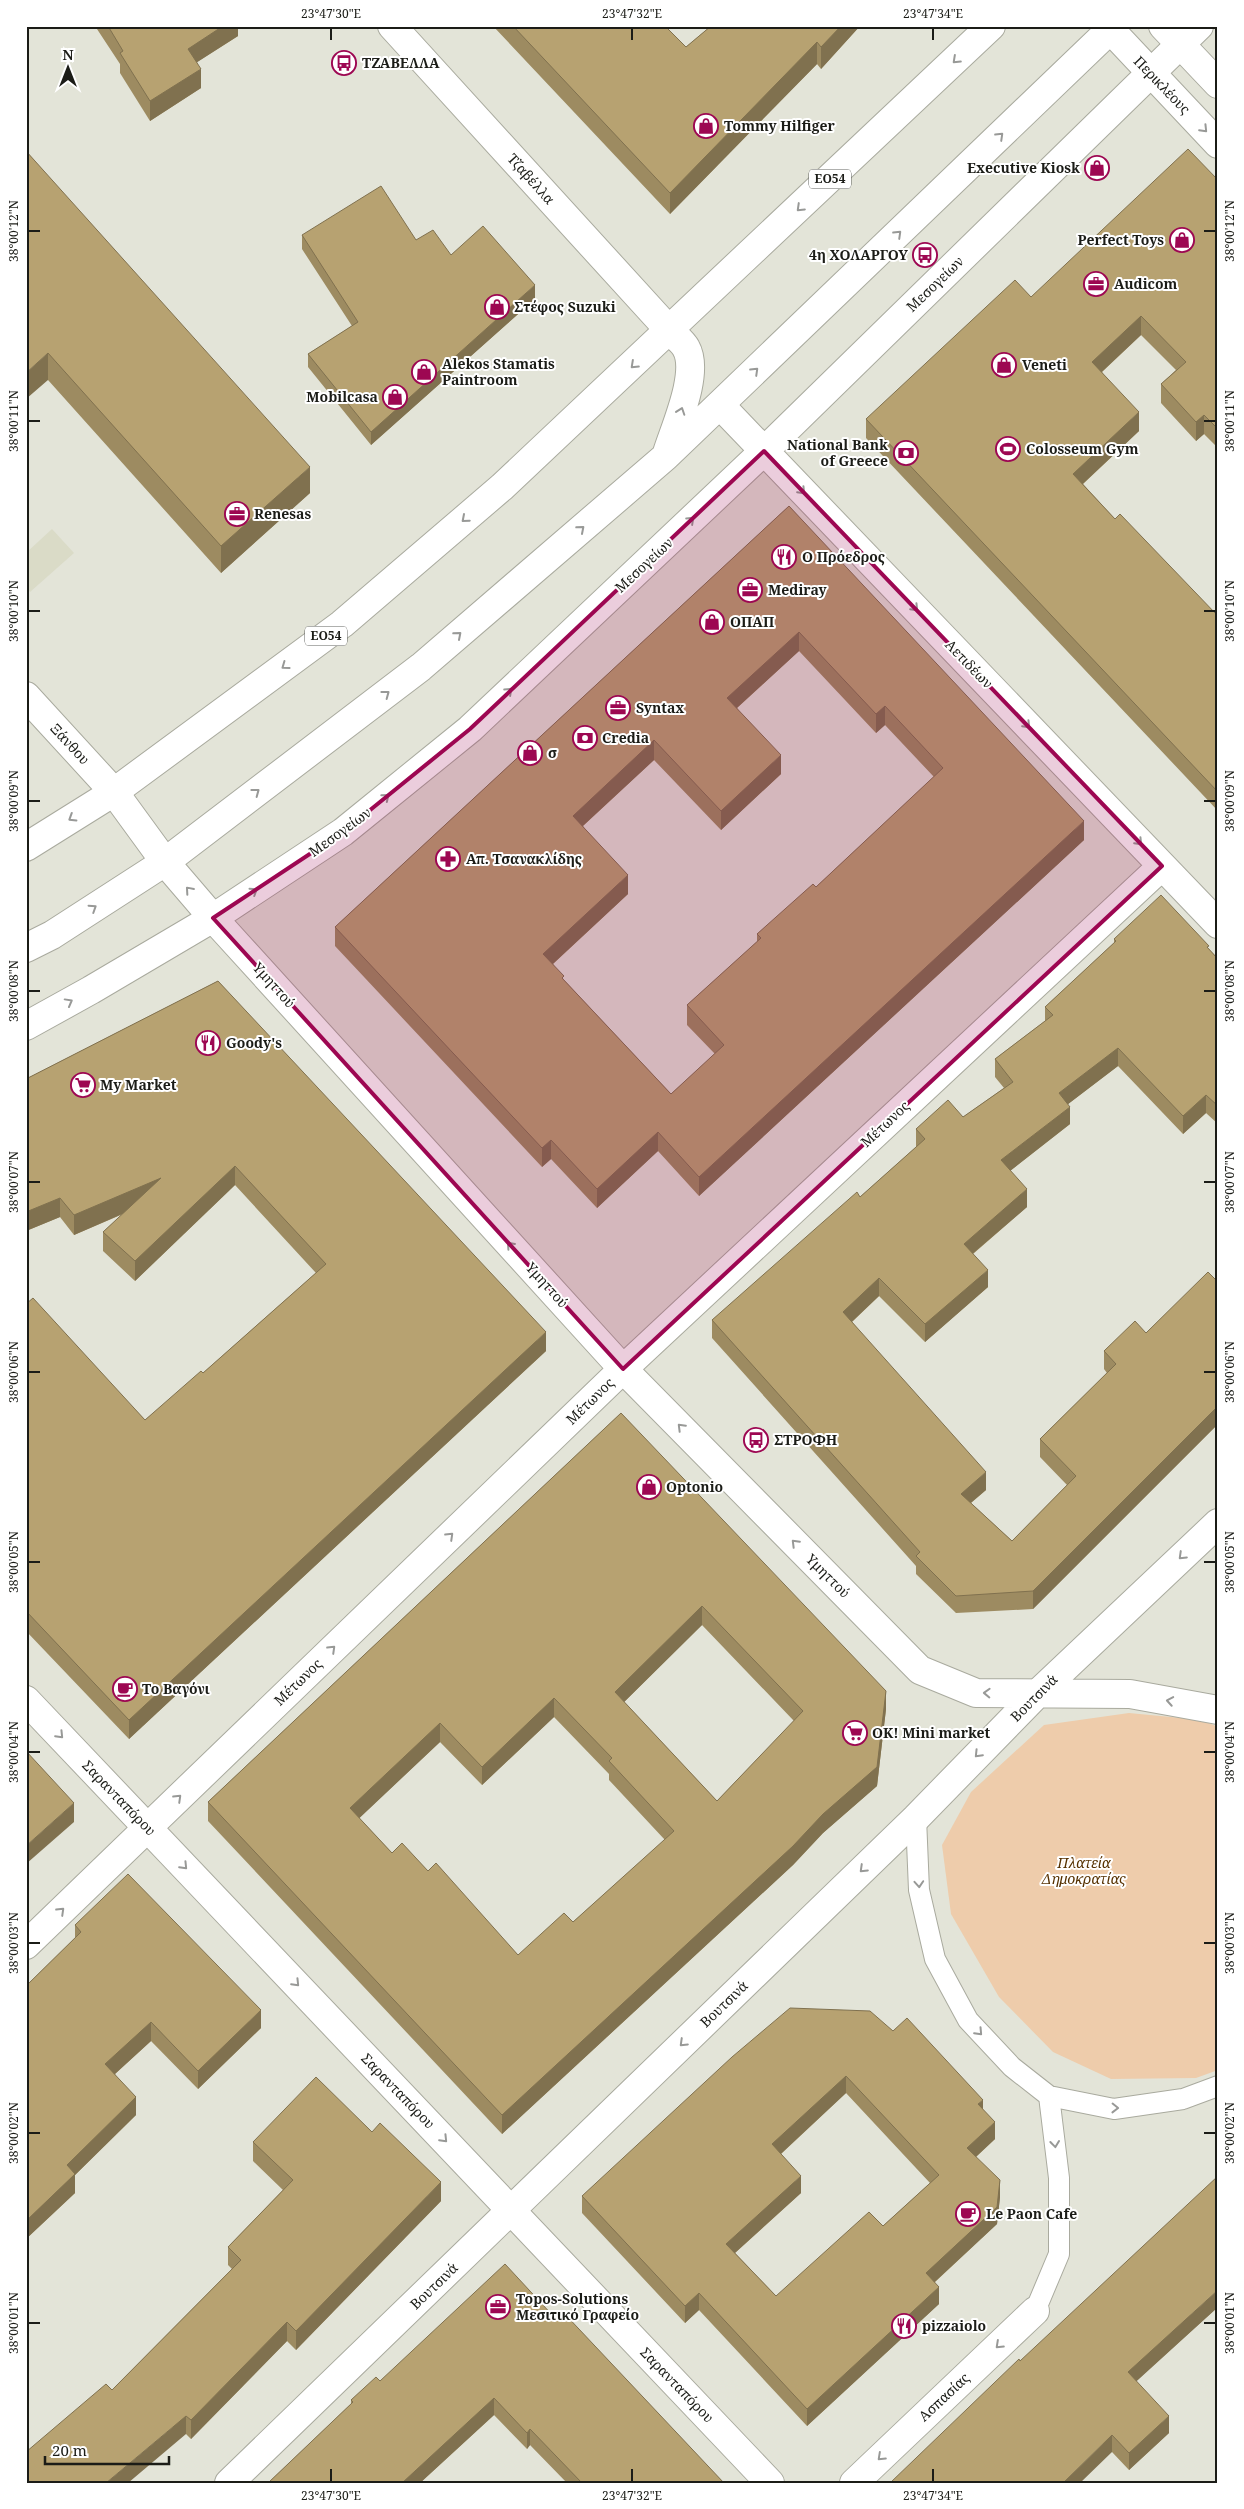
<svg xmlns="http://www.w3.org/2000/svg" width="1244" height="2509" font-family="'Noto Serif',serif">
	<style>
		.built { fill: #dadbc7 }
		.park { fill: #eeccab }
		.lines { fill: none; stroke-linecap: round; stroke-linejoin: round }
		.service-casing { stroke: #a9aa9e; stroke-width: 22 }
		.minor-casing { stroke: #a9aa9e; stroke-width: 30 }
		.tertiary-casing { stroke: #a9aa9e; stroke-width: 30 }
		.primary-casing { stroke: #a9aa9e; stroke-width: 30 }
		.service { stroke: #fff; stroke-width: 20 }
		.minor { stroke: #fff; stroke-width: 28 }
		.tertiary { stroke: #fff; stroke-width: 28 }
		.primary { stroke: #fff; stroke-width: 28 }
		.wall { fill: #9d8b61; fill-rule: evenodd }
		.shaded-wall { fill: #80714f }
		.building { fill: #b7a271; stroke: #80714f; fill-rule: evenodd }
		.oneway { stroke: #989997 }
		.marked { fill: #9d0752; fill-opacity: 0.2; stroke: #9d0752; stroke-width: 4; stroke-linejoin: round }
		.ticks { fill: none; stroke: #1b1c17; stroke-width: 2 }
		.labels { text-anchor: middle; stroke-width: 4; stroke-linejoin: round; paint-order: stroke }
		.shield { fill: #fff; stroke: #5f605d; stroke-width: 1 }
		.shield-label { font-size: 12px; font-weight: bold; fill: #1b1c17 }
		.poi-label { font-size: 14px; font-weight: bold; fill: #1b1c17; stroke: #fff; text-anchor: start }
		.street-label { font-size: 14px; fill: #1b1c17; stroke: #fff }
		.park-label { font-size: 14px; font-style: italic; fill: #563100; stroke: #fff }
		.neatline { fill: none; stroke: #1b1c17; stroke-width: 2 }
		.ticks-label { font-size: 12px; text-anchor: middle; fill: #1b1c17 }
	</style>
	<rect width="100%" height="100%" fill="#e3e4d8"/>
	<path class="built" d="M 52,529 L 74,553 L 30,592 L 26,587 L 26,553 Z"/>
	<path class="park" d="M 1129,1713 L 1202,1720 L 1218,1727 L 1218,2070 L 1196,2078 L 1111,2079 L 1053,2052 L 999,1997 L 951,1914 L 942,1845 L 971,1792 L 1044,1725 Z"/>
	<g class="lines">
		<defs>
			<path id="service" d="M 916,1818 L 919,1890 L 935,1959 L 968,2020 L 1012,2067 L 1049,2096 L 1114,2109 L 1183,2099 L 1218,2086
				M 1035,2311 L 1059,2254 L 1059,2178 L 1049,2096"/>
			<path id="minor" d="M 720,405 L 1218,924
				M 26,696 L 114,792 L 165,862 L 213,918 L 623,1369 L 920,1670 L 976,1693 L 1130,1694 L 1218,1710
				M 26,1026 L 91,990 L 213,918 L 343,832 L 470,729 L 764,451 L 1199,26
				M 26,1700 L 770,2483
				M 26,1945 L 623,1369 L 1162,866
				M 229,2483 L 916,1818 L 1036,1695 L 1218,1523
				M 854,2483 L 1035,2311"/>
			<path id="tertiary" d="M 392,26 L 670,331
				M 1107,26 L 1218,144
				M 1163,26 L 1218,84"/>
			<path id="primary" d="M 667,453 C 675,427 700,373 686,348 C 683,342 675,336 670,331
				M 26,847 L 114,792 L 342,624 L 502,487 L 991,26
				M 26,948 L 52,935 L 165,862 L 421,667 L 665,457 L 1114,26"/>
		</defs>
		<use href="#service" class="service-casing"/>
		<use href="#minor" class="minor-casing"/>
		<use href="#tertiary" class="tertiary-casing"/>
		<use href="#primary" class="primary-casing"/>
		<use href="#service" class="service"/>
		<use href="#minor" class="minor"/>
		<use href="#tertiary" class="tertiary"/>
		<use href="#primary" class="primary"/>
	</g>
	<path class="wall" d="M 95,26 L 238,26 L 238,36 L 197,62 L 201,88 L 150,121 L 120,73 L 120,64 Z
		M 493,26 L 665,26 L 686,47 L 711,26 L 860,26 L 821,69 L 817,64 L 670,214 Z
		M 26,151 L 310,493 L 221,573 L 48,380 Z
		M 1218,180 L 1218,448 L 1204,434 L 1196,441 L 1161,403 L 1161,384 L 1176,370 L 1141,335 L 1102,372 L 1139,431 L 1083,484 L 1115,519 L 1217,615 L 1218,614 L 1218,811 L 866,438 L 866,419 Z
		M 302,235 L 416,240 L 451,255 L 535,299 L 371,445 L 308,367 L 308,354 L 352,326 L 302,249 Z
		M 789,506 L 1084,840 L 699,1196 L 658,1151 L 597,1208 L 551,1159 L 542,1167 L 335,946 L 335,927 ZM 799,651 L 876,733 L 885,725 L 934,777 L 816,887 L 757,934 L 757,942 L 687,1005 L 687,1025 L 715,1054 L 671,1094 L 564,980 L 553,964 L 628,894 L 583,826 L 654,760 L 721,830 L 781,774 L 737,708 Z
		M 1114,939 L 1209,949 L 1218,959 L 1218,1124 L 1206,1113 L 1183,1134 L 1118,1066 L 1068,1104 L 1070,1124 L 1010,1171 L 1027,1207 L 973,1254 L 988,1287 L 925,1342 L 879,1296 L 852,1322 L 986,1490 L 971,1503 L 1012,1541 L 1067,1485 L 1040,1457 L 1040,1439 L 1107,1373 L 1104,1369 L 1104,1351 L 1146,1333 L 1218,1282 L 1218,1424 L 1033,1609 L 956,1613 L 916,1574 L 916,1566 L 712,1338 L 712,1320 L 860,1197 L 916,1147 L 916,1129 L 963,1117 L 1004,1088 L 995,1077 L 995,1059 L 1045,1021 L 1045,1007 L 1114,943 Z
		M 218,981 L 546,1351 L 129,1739 L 26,1631 L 26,1304 L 145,1420 L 203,1373 L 316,1273 L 235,1185 L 135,1281 L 103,1251 L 103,1232 L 123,1214 L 74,1235 L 60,1217 L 26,1231 L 26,1079 Z
		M 621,1413 L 886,1709 L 877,1786 L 823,1833 L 793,1865 L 502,2134 L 208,1821 L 208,1802 ZM 702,1625 L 794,1721 L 717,1801 L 624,1702 ZM 554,1717 L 609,1774 L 609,1780 L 665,1840 L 573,1922 L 518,1955 L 428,1871 L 392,1853 L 359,1818 L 440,1742 L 482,1785 Z
		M 75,1925 L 261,2028 L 198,2089 L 151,2041 L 115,2074 L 136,2115 L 75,2175 L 75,2193 L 26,2239 L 26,1986 L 75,1938 Z
		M 893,2031 L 983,2110 L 995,2139 L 976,2157 L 1000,2197 L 997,2224 L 935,2282 L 939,2304 L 807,2426 L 699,2310 L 685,2323 L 582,2213 L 582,2196 ZM 846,2093 L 930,2183 L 883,2226 L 776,2296 L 735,2253 L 801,2193 L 781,2154 Z
		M 253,2142 L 441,2201 L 296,2350 L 287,2341 L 191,2439 L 186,2434 L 112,2390 L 232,2269 L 228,2265 L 228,2247 L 283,2190 L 253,2161 Z
		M 1218,2307 L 1136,2381 L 1169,2433 L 1129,2470 L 1112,2452 L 1020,2361 Z
		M 555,2318 L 724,2483 L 567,2483 L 530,2445 L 527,2449 L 494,2415 L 420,2483 L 268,2483 L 351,2404 L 351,2400 L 380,2381 Z"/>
	<path class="shaded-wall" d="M 223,26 L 238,26 L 238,36 L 188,68 L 188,49 Z
		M 841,26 L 860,26 L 821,69 L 821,47 Z
		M 817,42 L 817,64 L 670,214 L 670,193 Z
		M 201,69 L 201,88 L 150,121 L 150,101 Z
		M 535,285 L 535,299 L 371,445 L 371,432 Z
		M 1141,316 L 1141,335 L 1092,381 L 1092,362 Z
		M 48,353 L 48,380 L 26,399 L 26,373 Z
		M 1139,412 L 1139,431 L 1073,493 L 1073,474 Z
		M 1204,415 L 1204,434 L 1196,441 L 1196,422 Z
		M 310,467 L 310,493 L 221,573 L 221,546 Z
		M 799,632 L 799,651 L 727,717 L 727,698 Z
		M 885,706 L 885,725 L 876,733 L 876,714 Z
		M 654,740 L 654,760 L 573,835 L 573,816 Z
		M 781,755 L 781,774 L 721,830 L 721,811 Z
		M 1084,821 L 1084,840 L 699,1196 L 699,1177 Z
		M 628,875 L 628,894 L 543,973 L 543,954 Z
		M 1118,1048 L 1118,1066 L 1059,1111 L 1059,1093 Z
		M 1206,1095 L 1206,1113 L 1183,1134 L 1183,1116 Z
		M 1070,1107 L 1070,1124 L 1001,1178 L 1001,1160 Z
		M 658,1132 L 658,1151 L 597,1208 L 597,1189 Z
		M 551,1140 L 551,1159 L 542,1167 L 542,1148 Z
		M 235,1166 L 235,1185 L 135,1281 L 135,1261 Z
		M 161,1178 L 161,1197 L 74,1235 L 74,1215 Z
		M 1027,1189 L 1027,1207 L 964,1261 L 964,1244 Z
		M 60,1198 L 60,1217 L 26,1231 L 26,1212 Z
		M 988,1270 L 988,1287 L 925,1342 L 925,1324 Z
		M 879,1278 L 879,1296 L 843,1330 L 843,1312 Z
		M 546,1332 L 546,1351 L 129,1739 L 129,1720 Z
		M 1218,1406 L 1218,1424 L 1033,1609 L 1033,1591 Z
		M 986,1472 L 986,1490 L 961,1511 L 961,1494 Z
		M 702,1606 L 702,1625 L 615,1711 L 615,1692 Z
		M 886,1691 L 886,1709 L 877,1786 L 823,1833 L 793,1865 L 502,2134 L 502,2115 Z
		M 554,1698 L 554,1717 L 482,1785 L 482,1767 Z
		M 440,1723 L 440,1742 L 350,1827 L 350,1808 Z
		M 74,1803 L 74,1822 L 26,1864 L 26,1846 Z
		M 261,2010 L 261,2028 L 198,2089 L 198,2071 Z
		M 151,2022 L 151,2041 L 105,2083 L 105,2064 Z
		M 846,2076 L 846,2093 L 772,2162 L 772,2144 Z
		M 136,2097 L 136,2115 L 75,2175 L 75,2193 L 26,2239 L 26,2221 L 67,2165 Z
		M 983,2100 L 983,2117 L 978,2104 Z
		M 995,2122 L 995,2139 L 967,2165 L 967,2148 Z
		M 801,2176 L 801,2193 L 726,2261 L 726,2244 Z
		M 1000,2180 L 1000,2197 L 997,2224 L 926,2290 L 926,2273 Z
		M 441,2182 L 441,2201 L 296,2350 L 296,2331 Z
		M 939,2287 L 939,2304 L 807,2426 L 807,2409 Z
		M 1218,2290 L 1218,2307 L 1128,2389 L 1128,2372 Z
		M 699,2293 L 699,2310 L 685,2323 L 685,2306 Z
		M 287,2322 L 287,2341 L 191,2439 L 191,2420 Z
		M 494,2398 L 494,2415 L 420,2483 L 402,2483 Z
		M 186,2416 L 186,2434 L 128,2483 L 106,2483 Z
		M 1169,2416 L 1169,2433 L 1129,2470 L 1129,2453 Z
		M 530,2429 L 530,2445 L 527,2449 L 527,2433 Z
		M 1112,2435 L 1112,2452 L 1080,2483 L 1063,2483 Z"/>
	<path class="building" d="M 108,26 L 223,26 L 188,49 L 201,69 L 150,101 L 120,53 L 123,51 Z
		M 513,26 L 665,26 L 686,47 L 711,26 L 841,26 L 821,47 L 817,42 L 670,193 Z
		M 1188,149 L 1218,180 L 1218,429 L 1204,415 L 1196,422 L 1161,384 L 1186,362 L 1141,316 L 1092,362 L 1139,412 L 1073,474 L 1115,519 L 1120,514 L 1217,615 L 1218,614 L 1218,792 L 866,419 L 1015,280 L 1031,297 Z
		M 26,151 L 310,467 L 221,546 L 48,353 L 26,373 Z
		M 381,186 L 416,240 L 433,230 L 451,255 L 483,226 L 535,285 L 371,432 L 308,354 L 358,322 L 302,235 Z
		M 789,506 L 1084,821 L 699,1177 L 658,1132 L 597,1189 L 551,1140 L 542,1148 L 335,927 ZM 799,632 L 876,714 L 885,706 L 943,768 L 816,887 L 813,884 L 757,934 L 761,938 L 687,1005 L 724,1045 L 671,1094 L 562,978 L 564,976 L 543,954 L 628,875 L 573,816 L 654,740 L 721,811 L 781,755 L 727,698 Z
		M 1161,895 L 1209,946 L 1207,947 L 1218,959 L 1218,1106 L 1206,1095 L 1183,1116 L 1118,1048 L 1059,1093 L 1070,1107 L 1001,1160 L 1027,1189 L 964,1244 L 988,1270 L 925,1324 L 879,1278 L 843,1312 L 986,1472 L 961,1494 L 1012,1541 L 1076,1476 L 1040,1439 L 1116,1364 L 1104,1351 L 1135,1321 L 1146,1333 L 1208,1272 L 1218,1282 L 1218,1406 L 1033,1591 L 956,1596 L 916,1556 L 920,1552 L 712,1320 L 857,1192 L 860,1197 L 925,1139 L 916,1129 L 948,1100 L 963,1117 L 1013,1082 L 995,1059 L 1053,1015 L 1045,1007 L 1116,941 L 1114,939 Z
		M 218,981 L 546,1332 L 129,1720 L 26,1611 L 26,1304 L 33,1298 L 145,1420 L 201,1371 L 203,1373 L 326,1264 L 235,1166 L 135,1261 L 103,1232 L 161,1178 L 74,1215 L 60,1198 L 26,1212 L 26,1079 Z
		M 621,1413 L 886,1691 L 877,1767 L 823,1814 L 793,1846 L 502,2115 L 208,1802 ZM 702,1606 L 803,1711 L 717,1801 L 615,1692 ZM 554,1698 L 612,1758 L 609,1761 L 674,1831 L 573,1922 L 564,1913 L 518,1955 L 436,1863 L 428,1871 L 402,1843 L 392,1853 L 350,1808 L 440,1723 L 482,1767 Z
		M 26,1751 L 74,1803 L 26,1846 Z
		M 128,1874 L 261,2010 L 198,2071 L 151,2022 L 105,2064 L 136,2097 L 67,2165 L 75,2174 L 26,2221 L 26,1986 L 81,1932 L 75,1925 Z
		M 790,2008 L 870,2011 L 893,2031 L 907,2018 L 983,2100 L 978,2104 L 995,2122 L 967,2148 L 1000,2180 L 997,2207 L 926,2273 L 939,2287 L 807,2409 L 699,2293 L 685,2306 L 582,2196 L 732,2057 ZM 846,2076 L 939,2175 L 883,2226 L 869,2212 L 776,2296 L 726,2244 L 801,2176 L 772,2144 Z
		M 316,2077 L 372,2132 L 380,2123 L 441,2182 L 296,2331 L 287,2322 L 191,2420 L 186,2416 L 106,2483 L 26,2483 L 26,2452 L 106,2384 L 112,2390 L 241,2260 L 228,2247 L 293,2180 L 253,2142 Z
		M 1218,2176 L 1218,2290 L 1128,2372 L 1169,2416 L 1129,2453 L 1112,2435 L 1063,2483 L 890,2483 L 1019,2359 L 1020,2361 Z
		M 505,2264 L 555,2318 L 562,2311 L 724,2483 L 582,2483 L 530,2429 L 527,2433 L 494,2398 L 402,2483 L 268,2483 L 353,2402 L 351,2400 L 376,2377 L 380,2381 Z"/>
	<defs><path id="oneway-chevron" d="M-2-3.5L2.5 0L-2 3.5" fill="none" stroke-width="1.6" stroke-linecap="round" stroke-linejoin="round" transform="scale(1.25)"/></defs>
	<g class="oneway">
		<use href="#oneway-chevron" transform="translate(956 60) rotate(137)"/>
		<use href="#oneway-chevron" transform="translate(1204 129) rotate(46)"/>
		<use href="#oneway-chevron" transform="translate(1000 136) rotate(-44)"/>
		<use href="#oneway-chevron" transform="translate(800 208) rotate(136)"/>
		<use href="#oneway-chevron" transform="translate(898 234) rotate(-44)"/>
		<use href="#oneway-chevron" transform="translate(634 365) rotate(137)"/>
		<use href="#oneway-chevron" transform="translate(755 371) rotate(-44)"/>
		<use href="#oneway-chevron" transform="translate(681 411) rotate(-71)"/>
		<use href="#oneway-chevron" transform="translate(802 491) rotate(46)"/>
		<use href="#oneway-chevron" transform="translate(465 519) rotate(139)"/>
		<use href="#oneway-chevron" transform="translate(691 520) rotate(-43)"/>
		<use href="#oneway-chevron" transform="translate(581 529) rotate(-41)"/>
		<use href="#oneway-chevron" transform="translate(915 608) rotate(46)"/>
		<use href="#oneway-chevron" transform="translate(458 635) rotate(-41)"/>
		<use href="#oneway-chevron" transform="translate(285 666) rotate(144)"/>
		<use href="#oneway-chevron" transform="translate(509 691) rotate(-43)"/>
		<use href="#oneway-chevron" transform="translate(386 694) rotate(-37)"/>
		<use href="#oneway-chevron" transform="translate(1027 725) rotate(46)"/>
		<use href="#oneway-chevron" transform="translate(256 792) rotate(-37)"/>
		<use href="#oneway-chevron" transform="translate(386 797) rotate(-39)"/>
		<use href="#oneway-chevron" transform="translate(72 818) rotate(148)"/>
		<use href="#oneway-chevron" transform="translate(1139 842) rotate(46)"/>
		<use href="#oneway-chevron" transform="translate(189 890) rotate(-131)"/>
		<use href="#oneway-chevron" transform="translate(254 891) rotate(-33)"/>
		<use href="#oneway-chevron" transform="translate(93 908) rotate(-33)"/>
		<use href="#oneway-chevron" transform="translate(69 1002) rotate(-29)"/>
		<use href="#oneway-chevron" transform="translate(510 1245) rotate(-132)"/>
		<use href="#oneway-chevron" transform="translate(681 1427) rotate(-135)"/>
		<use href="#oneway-chevron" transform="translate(450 1536) rotate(-44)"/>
		<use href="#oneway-chevron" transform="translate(795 1543) rotate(-135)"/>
		<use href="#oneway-chevron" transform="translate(1182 1556) rotate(136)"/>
		<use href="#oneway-chevron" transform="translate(332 1649) rotate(-44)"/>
		<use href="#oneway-chevron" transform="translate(987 1693) rotate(-178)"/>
		<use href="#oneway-chevron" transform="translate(1170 1701) rotate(-170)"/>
		<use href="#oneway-chevron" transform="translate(60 1735) rotate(46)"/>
		<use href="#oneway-chevron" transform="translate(978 1754) rotate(134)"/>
		<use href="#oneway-chevron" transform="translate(178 1798) rotate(-44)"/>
		<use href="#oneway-chevron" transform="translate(184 1866) rotate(46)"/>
		<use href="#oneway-chevron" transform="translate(863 1869) rotate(136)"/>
		<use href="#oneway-chevron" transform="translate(919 1884) rotate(86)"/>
		<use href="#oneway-chevron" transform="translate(61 1911) rotate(-44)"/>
		<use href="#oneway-chevron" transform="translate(296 1983) rotate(46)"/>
		<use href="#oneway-chevron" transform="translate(979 2032) rotate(47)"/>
		<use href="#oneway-chevron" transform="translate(683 2043) rotate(136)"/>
		<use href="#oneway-chevron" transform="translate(1115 2108) rotate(1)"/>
		<use href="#oneway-chevron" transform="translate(444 2139) rotate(46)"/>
		<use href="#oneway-chevron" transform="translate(1055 2144) rotate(83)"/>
		<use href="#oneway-chevron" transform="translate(999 2345) rotate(137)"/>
		<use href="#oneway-chevron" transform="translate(881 2457) rotate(137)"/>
	</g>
	<path class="marked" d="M 764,451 L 1162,866 L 623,1369 L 213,918 L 343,832 L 470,729 Z"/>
	<path class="ticks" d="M 331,28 L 331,40M 632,28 L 632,40M 933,28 L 933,40M 28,231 L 40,231M 1204,231 L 1216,231M 28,421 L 40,421M 1204,421 L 1216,421M 28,611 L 40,611M 1204,611 L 1216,611M 28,801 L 40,801M 1204,801 L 1216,801M 28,991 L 40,991M 1204,991 L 1216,991M 28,1182 L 40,1182M 1204,1182 L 1216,1182M 28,1372 L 40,1372M 1204,1372 L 1216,1372M 28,1562 L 40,1562M 1204,1562 L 1216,1562M 28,1752 L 40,1752M 1204,1752 L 1216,1752M 28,1943 L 40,1943M 1204,1943 L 1216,1943M 28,2133 L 40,2133M 1204,2133 L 1216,2133M 28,2323 L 40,2323M 1204,2323 L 1216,2323M 331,2469 L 331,2482M 632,2469 L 632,2482M 933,2469 L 933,2482"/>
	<defs>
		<symbol id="bus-ring" viewBox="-11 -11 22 22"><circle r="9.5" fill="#fff" stroke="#9d0752" stroke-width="1.5"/><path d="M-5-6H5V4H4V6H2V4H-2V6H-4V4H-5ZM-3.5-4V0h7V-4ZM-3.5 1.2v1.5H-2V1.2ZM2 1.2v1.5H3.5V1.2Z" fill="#9d0752"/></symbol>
		<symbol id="shop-ring" viewBox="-11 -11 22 22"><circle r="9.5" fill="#fff" stroke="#9d0752" stroke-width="1.5"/><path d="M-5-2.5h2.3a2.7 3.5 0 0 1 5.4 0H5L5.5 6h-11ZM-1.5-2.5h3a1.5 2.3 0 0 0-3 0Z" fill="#9d0752"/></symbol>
		<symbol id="office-ring" viewBox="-11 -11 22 22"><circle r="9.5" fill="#fff" stroke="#9d0752" stroke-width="1.5"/><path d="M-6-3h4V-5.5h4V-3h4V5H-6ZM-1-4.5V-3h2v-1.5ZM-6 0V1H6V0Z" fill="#9d0752"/></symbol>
		<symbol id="stadium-ring" viewBox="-11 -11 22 22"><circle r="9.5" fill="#fff" stroke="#9d0752" stroke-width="1.5"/><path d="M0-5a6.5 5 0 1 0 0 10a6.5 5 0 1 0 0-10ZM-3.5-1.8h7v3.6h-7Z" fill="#9d0752"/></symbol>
		<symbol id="bank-ring" viewBox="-11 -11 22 22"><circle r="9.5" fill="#fff" stroke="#9d0752" stroke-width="1.5"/><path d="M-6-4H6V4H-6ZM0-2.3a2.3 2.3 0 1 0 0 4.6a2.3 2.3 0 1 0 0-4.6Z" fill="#9d0752"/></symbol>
		<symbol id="restaurant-ring" viewBox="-11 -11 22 22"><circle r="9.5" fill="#fff" stroke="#9d0752" stroke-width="1.5"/><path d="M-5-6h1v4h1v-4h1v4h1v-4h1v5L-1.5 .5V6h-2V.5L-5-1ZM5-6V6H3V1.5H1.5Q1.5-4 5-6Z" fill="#9d0752"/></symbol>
		<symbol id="pharmacy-ring" viewBox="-11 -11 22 22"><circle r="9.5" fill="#fff" stroke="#9d0752" stroke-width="1.5"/><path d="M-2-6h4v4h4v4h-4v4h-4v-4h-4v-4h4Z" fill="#9d0752"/></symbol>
		<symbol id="supermarket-ring" viewBox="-11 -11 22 22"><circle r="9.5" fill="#fff" stroke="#9d0752" stroke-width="1.5"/><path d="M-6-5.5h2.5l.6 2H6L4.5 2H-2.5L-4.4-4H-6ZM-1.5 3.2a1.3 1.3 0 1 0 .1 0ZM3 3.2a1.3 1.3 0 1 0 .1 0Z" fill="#9d0752"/></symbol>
		<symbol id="cafe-ring" viewBox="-11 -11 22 22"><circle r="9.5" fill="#fff" stroke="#9d0752" stroke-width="1.5"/><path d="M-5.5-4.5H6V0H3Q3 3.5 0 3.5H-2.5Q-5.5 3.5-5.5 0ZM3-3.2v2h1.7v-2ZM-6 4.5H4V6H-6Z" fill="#9d0752"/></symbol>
	</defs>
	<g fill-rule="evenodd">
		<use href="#bus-ring" x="330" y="49" width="28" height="28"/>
		<use href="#shop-ring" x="692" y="112" width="28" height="28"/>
		<use href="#shop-ring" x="1083" y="154" width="28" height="28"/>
		<use href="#shop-ring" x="1168" y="226" width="28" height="28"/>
		<use href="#bus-ring" x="911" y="241" width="28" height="28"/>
		<use href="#office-ring" x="1082" y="270" width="28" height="28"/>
		<use href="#shop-ring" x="483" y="293" width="28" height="28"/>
		<use href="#shop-ring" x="990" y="351" width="28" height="28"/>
		<use href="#shop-ring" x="410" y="358" width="28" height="28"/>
		<use href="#shop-ring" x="381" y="383" width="28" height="28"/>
		<use href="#stadium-ring" x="994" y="435" width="28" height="28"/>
		<use href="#bank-ring" x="892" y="439" width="28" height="28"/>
		<use href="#office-ring" x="223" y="500" width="28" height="28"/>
		<use href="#restaurant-ring" x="770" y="543" width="28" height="28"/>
		<use href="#office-ring" x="736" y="576" width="28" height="28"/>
		<use href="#shop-ring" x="698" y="608" width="28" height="28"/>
		<use href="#office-ring" x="604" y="694" width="28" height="28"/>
		<use href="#bank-ring" x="571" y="724" width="28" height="28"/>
		<use href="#shop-ring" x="516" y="739" width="28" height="28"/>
		<use href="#pharmacy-ring" x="434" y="845" width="28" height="28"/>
		<use href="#restaurant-ring" x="194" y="1029" width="28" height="28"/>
		<use href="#supermarket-ring" x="69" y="1071" width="28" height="28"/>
		<use href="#bus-ring" x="742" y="1426" width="28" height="28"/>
		<use href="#shop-ring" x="635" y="1473" width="28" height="28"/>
		<use href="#cafe-ring" x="111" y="1675" width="28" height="28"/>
		<use href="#supermarket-ring" x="841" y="1719" width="28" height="28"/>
		<use href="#cafe-ring" x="954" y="2200" width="28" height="28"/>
		<use href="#office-ring" x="484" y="2293" width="28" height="28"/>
		<use href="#restaurant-ring" x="890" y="2312" width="28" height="28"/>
	</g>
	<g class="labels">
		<g class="shield">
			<rect x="809" y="169.5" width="42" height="19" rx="4"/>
			<rect x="305" y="626.5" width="42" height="19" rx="4"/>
		</g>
		<g class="shield-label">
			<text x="830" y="183">ΕΟ54</text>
			<text x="326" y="640">ΕΟ54</text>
		</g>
		<g class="poi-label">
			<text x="362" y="68">ΤΖΑΒΕΛΛΑ</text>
			<text x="724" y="131">Tommy Hilfiger</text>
			<text x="1080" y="173" text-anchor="end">Executive Kiosk</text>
			<text x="1164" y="245" text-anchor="end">Perfect Toys</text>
			<text x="908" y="260" text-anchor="end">4η ΧΟΛΑΡΓΟΥ</text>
			<text x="1114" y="289">Audicom</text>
			<text x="514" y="312">Στέφος Suzuki</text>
			<text x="442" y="369">Alekos Stamatis<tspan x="442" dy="16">Paintroom</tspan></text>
			<text x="1022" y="370">Veneti</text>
			<text x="378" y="402" text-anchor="end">Mobilcasa</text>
			<text x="888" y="450" text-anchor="end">National Bank<tspan x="888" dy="16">of Greece</tspan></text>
			<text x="1026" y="454">Colosseum Gym</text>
			<text x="254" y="519">Renesas</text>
			<text x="802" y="562">Ο Πρόεδρος</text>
			<text x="768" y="595">Mediray</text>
			<text x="730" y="627">ΟΠΑΠ</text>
			<text x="636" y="713">Syntax</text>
			<text x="602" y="743">Credia</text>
			<text x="548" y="758">σ</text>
			<text x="466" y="864">Απ. Τσανακλίδης</text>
			<text x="226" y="1048">Goody's</text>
			<text x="100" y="1090">My Market</text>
			<text x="774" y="1445">ΣΤΡΟΦΗ</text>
			<text x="666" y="1492">Optonio</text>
			<text x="142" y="1694">Το Βαγόνι</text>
			<text x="872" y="1738">OK! Mini market</text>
			<text x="986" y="2219">Le Paon Cafe</text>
			<text x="516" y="2304">Topos-Solutions<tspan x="516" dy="16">Μεσιτικό Γραφείο</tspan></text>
			<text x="922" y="2331">pizzaiolo</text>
		</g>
		<g class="street-label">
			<text transform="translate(1162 85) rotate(46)" y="5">Περικλέους</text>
			<text transform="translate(531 179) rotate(48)" y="5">Τζαβέλλα</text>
			<text transform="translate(935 284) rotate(-44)" y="5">Μεσογείων</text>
			<text transform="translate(644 565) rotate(-43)" y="5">Μεσογείων</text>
			<text transform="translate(969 664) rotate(46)" y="5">Αετιδέων</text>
			<text transform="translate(70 744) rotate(47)" y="5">Ξάνθου</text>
			<text transform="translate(340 832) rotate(-36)" y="5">Μεσογείων</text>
			<text transform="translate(274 985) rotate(48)" y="5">Υμηττού</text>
			<text transform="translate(885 1124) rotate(-43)" y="5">Μέτωνος</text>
			<text transform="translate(547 1285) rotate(48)" y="5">Υμηττού</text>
			<text transform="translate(590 1401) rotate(-44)" y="5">Μέτωνος</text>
			<text transform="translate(828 1576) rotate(45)" y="5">Υμηττού</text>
			<text transform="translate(298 1682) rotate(-44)" y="5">Μέτωνος</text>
			<text transform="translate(1034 1698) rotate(-45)" y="5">Βουτσινά</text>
			<text transform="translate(119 1798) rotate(46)" y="5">Σαρανταπόρου</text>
			<text transform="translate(724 2004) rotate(-44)" y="5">Βουτσινά</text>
			<text transform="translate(398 2091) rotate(46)" y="5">Σαρανταπόρου</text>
			<text transform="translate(434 2286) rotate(-44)" y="5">Βουτσινά</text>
			<text transform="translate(677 2385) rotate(46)" y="5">Σαρανταπόρου</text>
			<text transform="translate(944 2397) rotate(-43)" y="5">Ασπασίας</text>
		</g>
		<g class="park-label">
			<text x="1084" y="1868">Πλατεία<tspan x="1084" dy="16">Δημοκρατίας</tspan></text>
		</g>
	</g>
	<rect width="1244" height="2509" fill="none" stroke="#ffffff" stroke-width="55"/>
	<g transform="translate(68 68)" stroke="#ffffff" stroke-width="4" paint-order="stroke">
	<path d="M0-4L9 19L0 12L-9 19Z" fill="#1b1c17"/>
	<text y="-8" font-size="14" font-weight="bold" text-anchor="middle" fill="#1b1c17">N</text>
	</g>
	<path d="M45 2456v8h124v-8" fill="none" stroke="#1b1c17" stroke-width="2.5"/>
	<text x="52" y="2456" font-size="15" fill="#1b1c17" stroke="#ffffff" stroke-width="4" paint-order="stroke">20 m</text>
	<rect x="28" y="28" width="1188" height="2454" class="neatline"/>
	<g class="ticks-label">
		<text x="331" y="18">23°47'30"E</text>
		<text x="632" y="18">23°47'32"E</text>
		<text x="933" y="18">23°47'34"E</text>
		<text transform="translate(14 231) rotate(-90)" y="4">38°00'12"N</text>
		<text transform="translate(1230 231) rotate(-90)" y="4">38°00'12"N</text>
		<text transform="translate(14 421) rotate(-90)" y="4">38°00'11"N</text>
		<text transform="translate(1230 421) rotate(-90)" y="4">38°00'11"N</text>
		<text transform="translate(14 611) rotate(-90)" y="4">38°00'10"N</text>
		<text transform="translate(1230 611) rotate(-90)" y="4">38°00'10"N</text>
		<text transform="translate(14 801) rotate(-90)" y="4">38°00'09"N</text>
		<text transform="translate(1230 801) rotate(-90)" y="4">38°00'09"N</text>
		<text transform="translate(14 991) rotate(-90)" y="4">38°00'08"N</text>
		<text transform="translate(1230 991) rotate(-90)" y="4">38°00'08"N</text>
		<text transform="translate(14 1182) rotate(-90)" y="4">38°00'07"N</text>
		<text transform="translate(1230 1182) rotate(-90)" y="4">38°00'07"N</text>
		<text transform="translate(14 1372) rotate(-90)" y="4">38°00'06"N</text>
		<text transform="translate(1230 1372) rotate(-90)" y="4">38°00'06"N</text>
		<text transform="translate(14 1562) rotate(-90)" y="4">38°00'05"N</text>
		<text transform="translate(1230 1562) rotate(-90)" y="4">38°00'05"N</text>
		<text transform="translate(14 1752) rotate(-90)" y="4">38°00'04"N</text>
		<text transform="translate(1230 1752) rotate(-90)" y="4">38°00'04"N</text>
		<text transform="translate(14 1943) rotate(-90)" y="4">38°00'03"N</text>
		<text transform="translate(1230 1943) rotate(-90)" y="4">38°00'03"N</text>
		<text transform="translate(14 2133) rotate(-90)" y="4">38°00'02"N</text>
		<text transform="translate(1230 2133) rotate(-90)" y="4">38°00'02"N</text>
		<text transform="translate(14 2323) rotate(-90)" y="4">38°00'01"N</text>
		<text transform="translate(1230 2323) rotate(-90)" y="4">38°00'01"N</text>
		<text x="331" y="2500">23°47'30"E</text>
		<text x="632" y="2500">23°47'32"E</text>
		<text x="933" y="2500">23°47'34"E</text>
	</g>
</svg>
